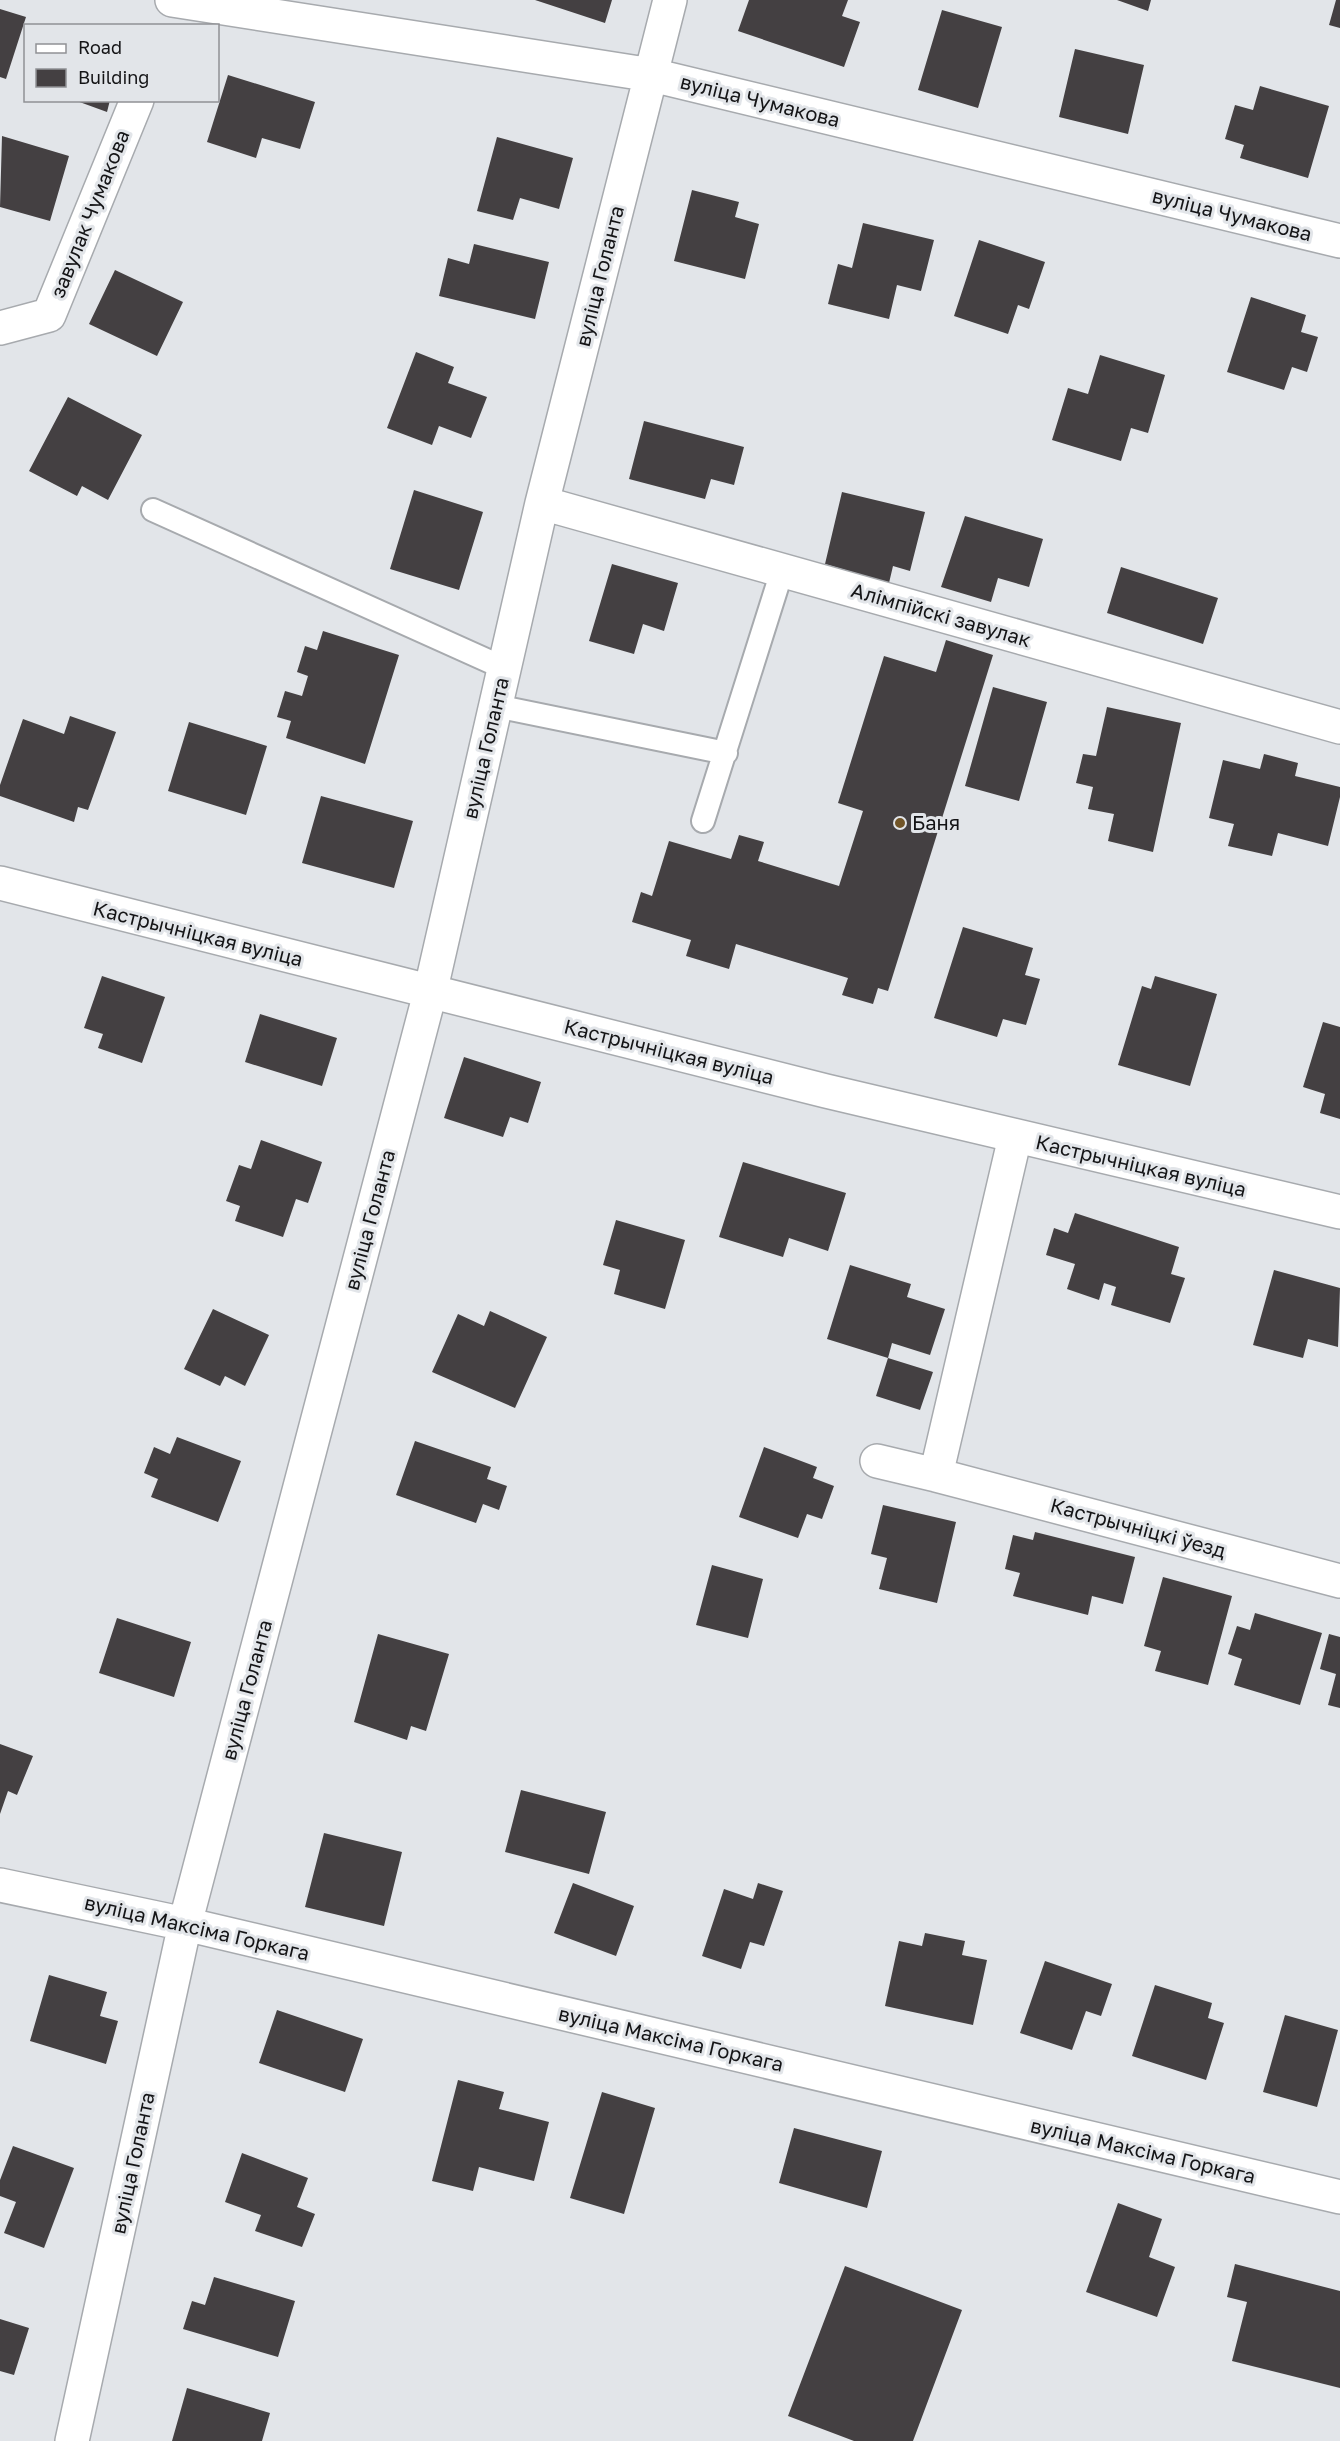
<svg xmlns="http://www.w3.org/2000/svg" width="1340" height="2441" font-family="'Golos Text',sans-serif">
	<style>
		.building { fill: #444042 }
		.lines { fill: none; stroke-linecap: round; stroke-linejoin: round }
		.service-casing { stroke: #a7aaae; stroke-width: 26 }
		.minor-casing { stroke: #a7aaae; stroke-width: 36 }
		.tertiary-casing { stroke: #a7aaae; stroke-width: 36 }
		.service { stroke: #fff; stroke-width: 22 }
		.minor { stroke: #fff; stroke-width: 33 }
		.tertiary { stroke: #fff; stroke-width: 33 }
		.poi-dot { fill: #715528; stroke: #e2e5e9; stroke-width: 2 }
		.labels { text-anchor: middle; stroke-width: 6; stroke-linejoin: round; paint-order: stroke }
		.street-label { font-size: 20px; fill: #141416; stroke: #e2e5e9 }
		.poi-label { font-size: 20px; fill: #141416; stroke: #e2e5e9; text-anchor: start }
	</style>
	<rect width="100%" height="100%" fill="#e2e5e9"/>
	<path class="building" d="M 535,0 L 612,0 L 605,23 Z
		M 749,0 L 848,0 L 842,16 L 860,22 L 844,67 L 738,31 Z
		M 1117,0 L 1151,0 L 1148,11 Z
		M 1336,0 L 1340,0 L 1340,28 L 1329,25 Z
		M 0,9 L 26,17 L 6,79 L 0,77 Z
		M 942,10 L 1002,27 L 978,108 L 918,90 Z
		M 1075,49 L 1144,65 L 1128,134 L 1059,117 Z
		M 228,75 L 315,102 L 300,149 L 262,138 L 256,158 L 207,142 Z
		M 1260,86 L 1329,106 L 1308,178 L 1240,158 L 1244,145 L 1225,139 L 1235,105 L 1253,110 Z
		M 74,100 L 110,100 L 107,112 Z
		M 2,136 L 69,156 L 50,221 L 0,207 Z
		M 497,137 L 573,158 L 559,209 L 520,198 L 513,220 L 477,211 Z
		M 692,190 L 739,202 L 735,217 L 759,224 L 745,279 L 674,261 Z
		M 863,223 L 934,240 L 921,291 L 897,285 L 889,319 L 828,304 L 838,264 L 852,268 Z
		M 979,240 L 1045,262 L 1029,309 L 1018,305 L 1008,334 L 954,316 Z
		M 474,244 L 549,262 L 535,319 L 439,296 L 448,258 L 469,264 Z
		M 115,270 L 183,302 L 157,356 L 89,324 Z
		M 1251,297 L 1306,315 L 1301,332 L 1318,337 L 1307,372 L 1292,367 L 1284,390 L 1227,372 Z
		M 416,352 L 454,367 L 448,383 L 487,397 L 471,438 L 439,426 L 432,445 L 387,428 Z
		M 1100,355 L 1165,375 L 1148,433 L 1131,428 L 1121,461 L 1052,440 L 1068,388 L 1088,394 Z
		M 68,397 L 142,435 L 108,500 L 82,486 L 77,496 L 29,471 Z
		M 644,421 L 744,447 L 734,485 L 711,479 L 705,499 L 629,479 Z
		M 414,490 L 483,512 L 459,590 L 390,569 Z
		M 842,492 L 925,512 L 910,571 L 893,566 L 889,583 L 825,564 Z
		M 965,516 L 1043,539 L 1029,587 L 998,578 L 991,602 L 941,587 Z
		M 612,564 L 678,583 L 664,631 L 643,624 L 634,654 L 589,641 Z
		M 1121,567 L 1218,598 L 1203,644 L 1107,613 Z
		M 323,631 L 399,655 L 365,764 L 286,738 L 291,721 L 277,717 L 285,691 L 302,696 L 308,676 L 297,672 L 305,646 L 317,650 Z
		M 946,640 L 993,655 L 888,991 L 878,988 L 873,1004 L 842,995 L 848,978 L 736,944 L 729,969 L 686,956 L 691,940 L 632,922 L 641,892 L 652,896 L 669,841 L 731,859 L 739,835 L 764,842 L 758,861 L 839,886 L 863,811 L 838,803 L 884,656 L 936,672 Z
		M 993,687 L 1047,702 L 1019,801 L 965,786 Z
		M 1107,707 L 1181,723 L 1153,852 L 1108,841 L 1114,814 L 1088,809 L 1093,787 L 1076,783 L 1083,754 L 1096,756 Z
		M 70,716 L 116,732 L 88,810 L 78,807 L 74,822 L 0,796 L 0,785 L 23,719 L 64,734 Z
		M 189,722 L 267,746 L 246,815 L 168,791 Z
		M 1264,754 L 1298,763 L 1295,776 L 1340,787 L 1340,797 L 1328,846 L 1278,833 L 1272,856 L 1228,846 L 1234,824 L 1209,818 L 1223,760 L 1260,769 Z
		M 321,796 L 413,821 L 394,888 L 302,863 Z
		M 963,927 L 1033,948 L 1025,975 L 1040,979 L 1026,1025 L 1003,1019 L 997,1037 L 934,1018 Z
		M 102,976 L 165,997 L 142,1063 L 98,1048 L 103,1034 L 84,1028 Z
		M 1155,976 L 1217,994 L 1190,1086 L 1118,1065 L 1142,986 L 1151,989 Z
		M 260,1014 L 337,1038 L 322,1086 L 245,1062 Z
		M 1323,1022 L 1340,1027 L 1340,1119 L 1320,1113 L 1325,1094 L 1303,1087 Z
		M 464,1057 L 541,1082 L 528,1123 L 510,1117 L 503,1137 L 444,1118 Z
		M 261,1140 L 322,1162 L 308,1203 L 296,1199 L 283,1237 L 235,1221 L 240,1206 L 226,1201 L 239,1165 L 251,1169 Z
		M 743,1162 L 846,1193 L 828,1251 L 789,1238 L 783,1257 L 719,1237 Z
		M 1075,1213 L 1179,1247 L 1171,1274 L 1185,1278 L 1170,1323 L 1111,1305 L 1116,1287 L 1104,1283 L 1099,1300 L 1067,1289 L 1075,1264 L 1046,1255 L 1054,1228 L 1068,1233 Z
		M 616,1220 L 685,1240 L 665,1309 L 614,1294 L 620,1270 L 603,1265 Z
		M 850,1265 L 911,1284 L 907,1297 L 945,1309 L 930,1355 L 892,1343 L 888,1358 L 827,1339 Z
		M 1274,1270 L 1340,1288 L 1338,1347 L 1308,1339 L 1303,1358 L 1253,1345 Z
		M 213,1309 L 269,1335 L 245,1386 L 225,1376 L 220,1386 L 184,1369 Z
		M 490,1311 L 547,1337 L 515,1408 L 432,1372 L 458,1314 L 484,1326 Z
		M 888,1358 L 933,1372 L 920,1410 L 876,1396 Z
		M 177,1437 L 241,1461 L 218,1522 L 151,1497 L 158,1479 L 144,1473 L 154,1447 L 170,1454 Z
		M 415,1441 L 491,1467 L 487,1479 L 507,1486 L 499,1510 L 483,1504 L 476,1523 L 396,1495 Z
		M 764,1447 L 817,1467 L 813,1478 L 834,1486 L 822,1519 L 807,1514 L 798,1538 L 739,1517 Z
		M 883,1505 L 956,1522 L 937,1603 L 879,1589 L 887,1558 L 871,1554 Z
		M 1035,1532 L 1135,1557 L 1123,1604 L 1092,1596 L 1088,1615 L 1013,1596 L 1020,1573 L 1005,1569 L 1013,1535 L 1033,1540 Z
		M 712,1565 L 763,1579 L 748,1638 L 696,1625 Z
		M 1163,1577 L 1232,1596 L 1208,1685 L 1155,1671 L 1161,1651 L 1144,1646 Z
		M 1255,1613 L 1322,1633 L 1300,1705 L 1234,1685 L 1242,1659 L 1228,1654 L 1237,1626 L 1250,1630 Z
		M 117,1618 L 191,1642 L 174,1697 L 99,1673 Z
		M 378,1634 L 449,1654 L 426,1731 L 411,1726 L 407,1740 L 354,1722 Z
		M 1329,1634 L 1340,1637 L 1340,1708 L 1328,1705 L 1336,1674 L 1320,1669 Z
		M 0,1744 L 33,1756 L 17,1795 L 8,1791 L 0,1814 Z
		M 521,1790 L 606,1812 L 589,1874 L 505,1852 Z
		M 324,1833 L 402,1852 L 384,1926 L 305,1907 Z
		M 573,1883 L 634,1906 L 616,1956 L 554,1933 Z
		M 758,1883 L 783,1891 L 764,1946 L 750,1942 L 741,1969 L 702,1956 L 724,1889 L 753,1899 Z
		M 925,1933 L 965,1941 L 962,1955 L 987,1960 L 973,2025 L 885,2006 L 899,1941 L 922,1946 Z
		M 1045,1961 L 1112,1984 L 1101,2016 L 1086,2011 L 1072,2050 L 1020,2033 Z
		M 49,1975 L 107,1992 L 100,2016 L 118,2021 L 106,2064 L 30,2041 Z
		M 1155,1985 L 1212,2003 L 1208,2018 L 1224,2023 L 1206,2080 L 1132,2056 Z
		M 277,2010 L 363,2039 L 345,2092 L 259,2063 Z
		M 1285,2015 L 1338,2030 L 1317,2107 L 1263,2092 Z
		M 458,2080 L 504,2092 L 499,2109 L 549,2122 L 534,2181 L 479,2167 L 473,2191 L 432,2181 Z
		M 602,2092 L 655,2108 L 624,2214 L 570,2198 Z
		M 794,2128 L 882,2151 L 867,2208 L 779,2183 Z
		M 13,2146 L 74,2168 L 44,2248 L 4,2233 L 16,2202 L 0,2196 L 0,2180 Z
		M 242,2153 L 308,2178 L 297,2207 L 315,2214 L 302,2247 L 255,2231 L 261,2215 L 225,2202 Z
		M 1118,2203 L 1162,2219 L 1149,2257 L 1175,2267 L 1157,2317 L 1086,2292 Z
		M 1235,2264 L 1340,2291 L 1340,2388 L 1232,2361 L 1247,2302 L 1227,2297 Z
		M 845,2266 L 962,2310 L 913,2441 L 854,2441 L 788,2416 Z
		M 214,2277 L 295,2301 L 278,2357 L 183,2329 L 192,2301 L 205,2305 Z
		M 0,2319 L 29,2328 L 14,2375 L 0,2371 Z
		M 187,2388 L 270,2413 L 262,2441 L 172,2441 Z"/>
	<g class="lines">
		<defs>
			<path id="service" d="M 153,510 L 504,668
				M 496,706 L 726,753
				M 703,821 L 782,571"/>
			<path id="minor" d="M 172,0 L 652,75 L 1340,241
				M 0,328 L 49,315 L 137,100
				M 542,503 L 1340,727
				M 1015,1137 L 936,1475 L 1340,1581
				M 877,1461 L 936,1475
				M 0,1885 L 185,1924 L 1340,2197
				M 72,2441 L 185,1924 L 430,993 L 542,503 L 670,0"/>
			<path id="tertiary" d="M 0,883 L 826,1091 L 1340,1212"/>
		</defs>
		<use href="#service" class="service-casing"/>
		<use href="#minor" class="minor-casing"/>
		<use href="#tertiary" class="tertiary-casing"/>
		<use href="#service" class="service"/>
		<use href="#minor" class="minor"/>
		<use href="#tertiary" class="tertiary"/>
	</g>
	<circle class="poi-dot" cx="900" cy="823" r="6"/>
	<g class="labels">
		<g class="street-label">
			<text transform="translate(760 101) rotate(14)" y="7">вуліца Чумакова</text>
			<text transform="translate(90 214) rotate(-68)" y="7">завулак Чумакова</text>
			<text transform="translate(1232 215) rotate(14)" y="7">вуліца Чумакова</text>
			<text transform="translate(600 276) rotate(-76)" y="7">вуліца Голанта</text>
			<text transform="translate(941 615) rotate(16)" y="7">Алімпійскі завулак</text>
			<text transform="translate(486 748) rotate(-77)" y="7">вуліца Голанта</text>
			<text transform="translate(198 934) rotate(14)" y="7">Кастрычніцкая вуліца</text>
			<text transform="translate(669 1052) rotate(14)" y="7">Кастрычніцкая вуліца</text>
			<text transform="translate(1141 1166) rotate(13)" y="7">Кастрычніцкая вуліца</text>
			<text transform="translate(370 1220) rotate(-75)" y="7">вуліца Голанта</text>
			<text transform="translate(1138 1528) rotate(15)" y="7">Кастрычніцкі ўезд</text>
			<text transform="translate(247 1690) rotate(-75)" y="7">вуліца Голанта</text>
			<text transform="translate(197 1928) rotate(13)" y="7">вуліца Максіма Горкага</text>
			<text transform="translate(671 2039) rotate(13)" y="7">вуліца Максіма Горкага</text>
			<text transform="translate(1143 2151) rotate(13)" y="7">вуліца Максіма Горкага</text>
			<text transform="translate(133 2163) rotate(-78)" y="7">вуліца Голанта</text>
		</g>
		<g class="poi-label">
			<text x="912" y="830">Баня</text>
		</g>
	</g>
	<rect x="24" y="24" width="195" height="78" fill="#e2e5e9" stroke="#909195" stroke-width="1.5"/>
	<rect x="36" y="44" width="30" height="9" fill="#ffffff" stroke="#909195" stroke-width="1.5"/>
	<text x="78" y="54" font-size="18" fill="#141416">Road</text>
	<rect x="36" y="69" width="30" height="18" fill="#444042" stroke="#909195" stroke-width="1.5"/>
	<text x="78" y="84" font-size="18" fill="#141416">Building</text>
</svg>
